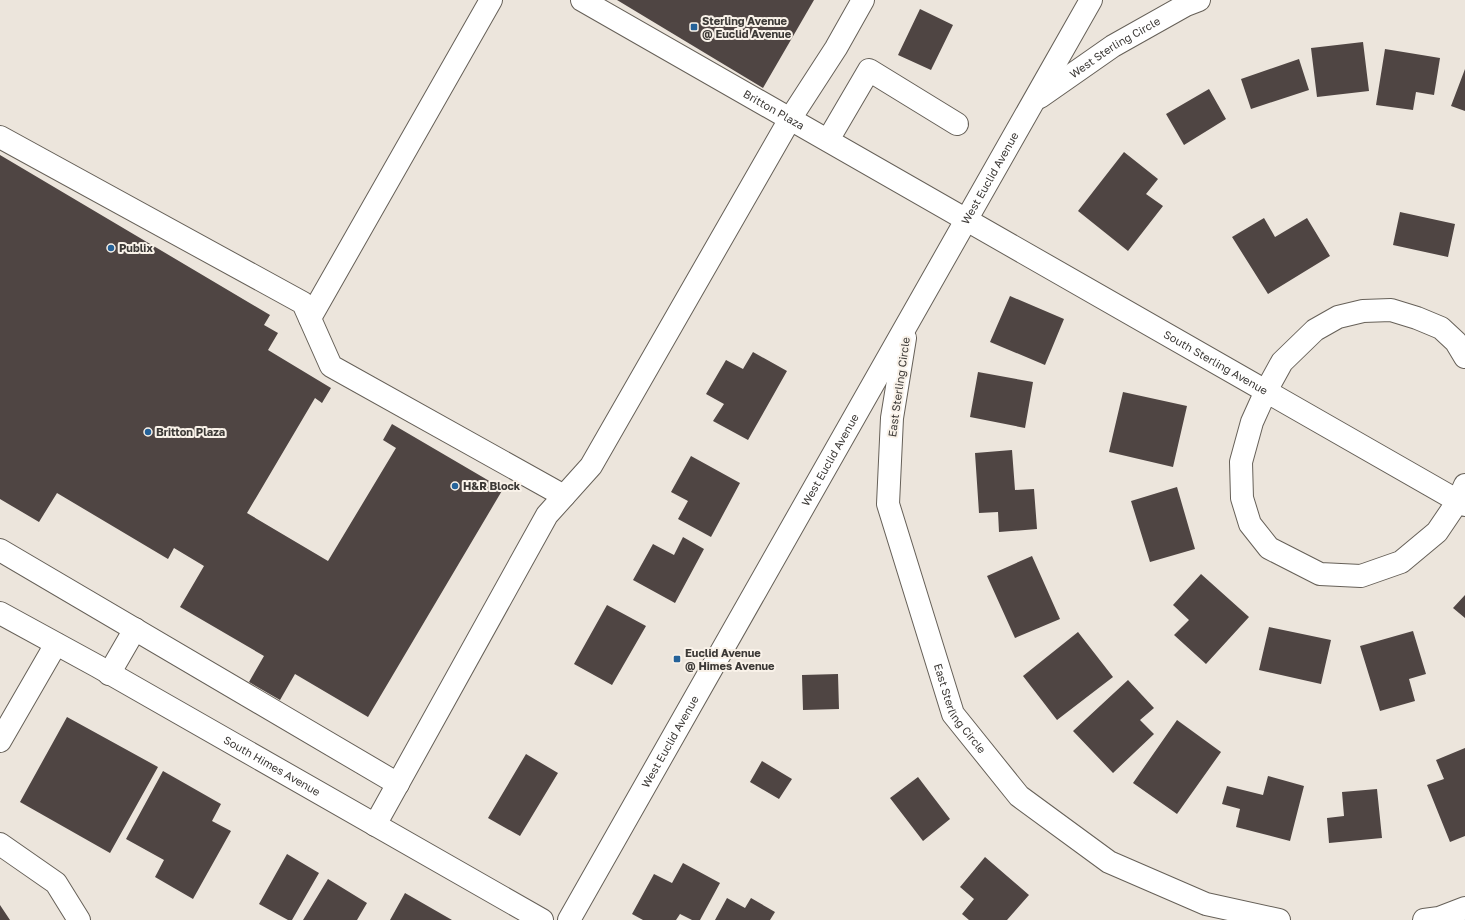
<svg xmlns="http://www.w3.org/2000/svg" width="1465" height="920" font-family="'Golos Text',sans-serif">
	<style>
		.building { fill: #4f4543 }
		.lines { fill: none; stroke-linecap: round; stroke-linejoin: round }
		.minor-casing { stroke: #666058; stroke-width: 24 }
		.minor { stroke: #fff; stroke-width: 22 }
		.poi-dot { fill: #256299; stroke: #f9f2e9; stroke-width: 1.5 }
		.labels { text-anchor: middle; stroke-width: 4; stroke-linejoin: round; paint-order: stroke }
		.poi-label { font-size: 11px; font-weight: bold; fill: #3c3936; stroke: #f9f2e9; text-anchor: start }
		.street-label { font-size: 11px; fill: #3c3936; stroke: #f9f2e9 }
	</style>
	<rect width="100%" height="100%" fill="#ece5dc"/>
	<path class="building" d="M 617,0 L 814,0 L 763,88 Z
		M 920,9 L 953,25 L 931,70 L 898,55 Z
		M 1363,42 L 1369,91 L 1317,97 L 1311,48 Z
		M 1385,49 L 1440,58 L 1434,95 L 1416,92 L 1413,110 L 1376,105 Z
		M 1299,59 L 1309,90 L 1251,109 L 1241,79 Z
		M 1465,69 L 1465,111 L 1451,106 Z
		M 1209,89 L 1226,119 L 1184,145 L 1166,114 Z
		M 1124,152 L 1158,179 L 1146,194 L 1163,206 L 1128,251 L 1078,211 Z
		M 0,155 L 270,315 L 264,325 L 278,333 L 268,350 L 331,388 L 322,403 L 315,398 L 247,513 L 328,561 L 396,448 L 383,440 L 392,424 L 503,489 L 368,717 L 295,674 L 280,700 L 249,682 L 264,656 L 180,607 L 204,566 L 174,548 L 168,559 L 57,493 L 39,522 L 0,499 Z
		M 1400,212 L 1455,224 L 1448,257 L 1393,245 Z
		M 1264,218 L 1275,237 L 1307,218 L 1330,256 L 1268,294 L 1232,237 Z
		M 1010,296 L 1064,319 L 1045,365 L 990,342 Z
		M 753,352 L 787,371 L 748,440 L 713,421 L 724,404 L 706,394 L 726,360 L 743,369 Z
		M 978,372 L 1033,382 L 1025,428 L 970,417 Z
		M 1123,392 L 1187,406 L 1173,467 L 1109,452 Z
		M 1012,450 L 1015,490 L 1034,489 L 1037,529 L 999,532 L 998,512 L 979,513 L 975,453 Z
		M 691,456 L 740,483 L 711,537 L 678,519 L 688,501 L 671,492 Z
		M 1177,487 L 1195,549 L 1150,562 L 1131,501 Z
		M 683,537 L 704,549 L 675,603 L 633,580 L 653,544 L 674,555 Z
		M 1032,556 L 1060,619 L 1015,638 L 987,576 Z
		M 1201,574 L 1249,617 L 1206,664 L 1174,635 L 1189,620 L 1173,605 Z
		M 1465,595 L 1465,618 L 1453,608 Z
		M 607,605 L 646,626 L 612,685 L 574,664 Z
		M 1269,627 L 1331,640 L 1321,684 L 1259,670 Z
		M 1413,631 L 1426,674 L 1409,679 L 1415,701 L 1380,711 L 1360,646 Z
		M 1078,632 L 1113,677 L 1057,720 L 1023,676 Z
		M 838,674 L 839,709 L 803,710 L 802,675 Z
		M 1128,680 L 1154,708 L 1140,720 L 1154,734 L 1113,773 L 1073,731 Z
		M 67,717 L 158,767 L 110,853 L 20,802 Z
		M 1177,720 L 1221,752 L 1177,814 L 1133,783 Z
		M 1465,748 L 1465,836 L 1450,842 L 1427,785 L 1444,779 L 1436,760 Z
		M 526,754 L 558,773 L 520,836 L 488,818 Z
		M 762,761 L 792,779 L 779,799 L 750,782 Z
		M 163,771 L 221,804 L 212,821 L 231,831 L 193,899 L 155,877 L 164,860 L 126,839 Z
		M 1268,776 L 1304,786 L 1290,841 L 1236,827 L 1240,809 L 1222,804 L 1227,786 L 1263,795 Z
		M 918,777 L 950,819 L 923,841 L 890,798 Z
		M 1377,789 L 1382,838 L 1329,843 L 1327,818 L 1344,816 L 1342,792 Z
		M 287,854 L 319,873 L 292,920 L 288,920 L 259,904 Z
		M 985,857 L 1029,895 L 1007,920 L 969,920 L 962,914 L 974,899 L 960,887 Z
		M 683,863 L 720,883 L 700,920 L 692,920 L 680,914 L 676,920 L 643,920 L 632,914 L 654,874 L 672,883 Z
		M 328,879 L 367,903 L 357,920 L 303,920 Z
		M 405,893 L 452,920 L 390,920 Z
		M 727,898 L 745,908 L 751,898 L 775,912 L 770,920 L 715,920 Z
		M 0,905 L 10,920 L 0,920 Z"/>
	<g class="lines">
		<defs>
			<g id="minor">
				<path id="s1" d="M 582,0 L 1465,505"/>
				<path id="s2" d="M 1040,97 L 1113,46 L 1186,5 L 1199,0"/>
				<path d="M 0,137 L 303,303 L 331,366 L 564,496"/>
				<path d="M 828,140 L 869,70 L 957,124"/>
				<path d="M 310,318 L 491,0"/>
				<path id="s3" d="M 905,338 L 892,418 L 888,504 L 953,714 L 1019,796 L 1109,862 L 1206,904 L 1279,920"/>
				<path d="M 1465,357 L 1456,342 L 1441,328 L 1417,318 L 1391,310 L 1363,311 L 1338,317 L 1315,330 L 1282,362 L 1266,391 L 1252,422 L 1241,462 L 1242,498 L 1250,524 L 1269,548 L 1320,574 L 1361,576 L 1401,562 L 1437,532 L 1458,501 L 1465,485"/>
				<path d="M 0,550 L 398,784"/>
				<path id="s4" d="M 0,613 L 97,666 L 542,920"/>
				<path d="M 109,674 L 135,629"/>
				<path d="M 0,741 L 56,644"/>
				<path d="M 375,825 L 547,515 L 591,466 L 790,119 L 836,48 L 863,0"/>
				<path d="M 0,844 L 56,883 L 79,920"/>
				<path id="s5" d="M 569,920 L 1091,0"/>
				<path d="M 1424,920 L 1439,918 L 1465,908"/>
			</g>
		</defs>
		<use href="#minor" class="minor-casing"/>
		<use href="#minor" class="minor"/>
	</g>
	<g class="poi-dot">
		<rect x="690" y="23" width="8" height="8" rx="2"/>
		<circle cx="111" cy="248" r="4"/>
		<circle cx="148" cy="432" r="4"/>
		<circle cx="455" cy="486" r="4"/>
		<rect x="673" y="655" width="8" height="8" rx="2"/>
	</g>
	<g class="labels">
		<g class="poi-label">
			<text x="702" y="25">Sterling Avenue<tspan x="702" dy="13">@ Euclid Avenue</tspan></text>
			<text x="119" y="252">Publix</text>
			<text x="156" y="436">Britton Plaza</text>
			<text x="463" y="490">H&amp;R Block</text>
			<text x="685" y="657">Euclid Avenue<tspan x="685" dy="13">@ Himes Avenue</tspan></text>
		</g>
		<g class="street-label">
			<text dy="4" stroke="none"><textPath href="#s2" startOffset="90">West Sterling Circle</textPath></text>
			<text dy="4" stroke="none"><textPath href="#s1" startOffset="221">Britton Plaza</textPath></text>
			<text dy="4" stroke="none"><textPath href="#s5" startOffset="853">West Euclid Avenue</textPath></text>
			<text dy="4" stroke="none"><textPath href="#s1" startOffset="730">South Sterling Avenue</textPath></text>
			<text transform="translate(899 387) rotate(-82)" y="4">East Sterling Circle</text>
			<text dy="4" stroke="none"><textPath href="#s5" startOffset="529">West Euclid Avenue</textPath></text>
			<text dy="4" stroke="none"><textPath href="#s3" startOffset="385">East Sterling Circle</textPath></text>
			<text dy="4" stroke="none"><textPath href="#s5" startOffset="205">West Euclid Avenue</textPath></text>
			<text dy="4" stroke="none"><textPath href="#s4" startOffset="312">South Himes Avenue</textPath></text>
		</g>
	</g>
</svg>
